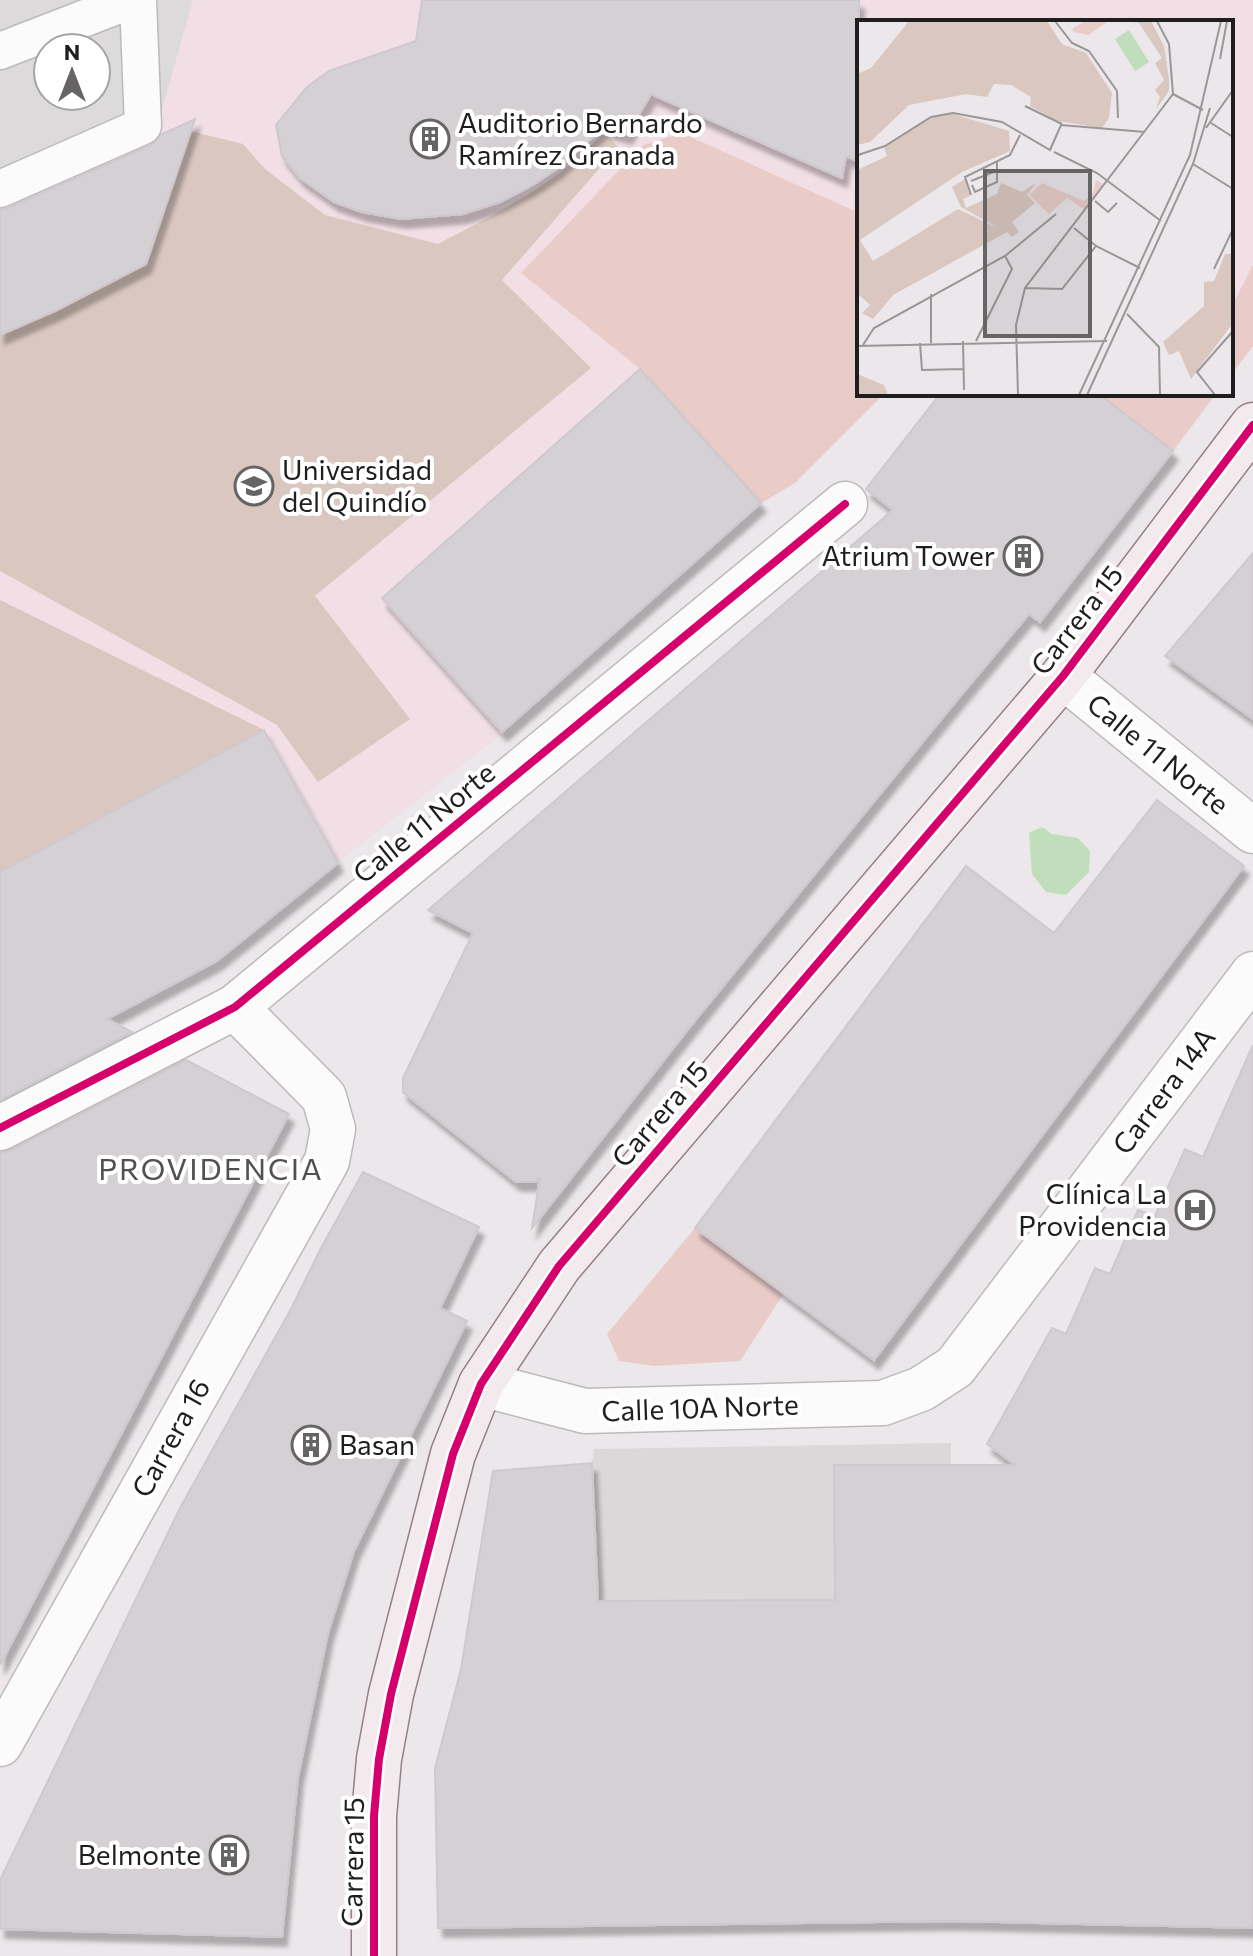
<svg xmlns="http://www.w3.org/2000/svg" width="1253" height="1956" font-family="Commissioner,sans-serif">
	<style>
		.residential { fill: #dbd8da }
		.education { fill: #f1dfe5; fill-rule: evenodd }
		.grass { fill: #e9ccc8 }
		.forest { fill: #dac7bf }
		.parking { fill: #dcdadb; fill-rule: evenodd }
		.water { fill: #c0debb }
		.building { fill: #d5d0d3; stroke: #cfc8ce; stroke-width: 2; filter: url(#shadow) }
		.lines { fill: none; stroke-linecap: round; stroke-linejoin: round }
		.lane-casing { stroke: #bcbabb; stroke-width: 39 }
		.street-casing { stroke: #bcbabb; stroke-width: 47 }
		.secondary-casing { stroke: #958086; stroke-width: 47 }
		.lane { stroke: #fcfbfc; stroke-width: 36 }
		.street { stroke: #fcfbfc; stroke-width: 44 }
		.secondary { stroke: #f3eaed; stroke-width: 44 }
		.cycleway-casing { stroke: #fff; stroke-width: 13 }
		.cycleway { stroke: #d6006c; stroke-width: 8 }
		.labels { text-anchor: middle; stroke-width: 8; stroke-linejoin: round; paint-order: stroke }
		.poi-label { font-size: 28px; fill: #1e1e1e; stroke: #fff; text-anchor: start }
		.street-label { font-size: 28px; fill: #1e1e1e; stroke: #fff }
		.neighbourhood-label { font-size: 30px; letter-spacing: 2px; fill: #515151; stroke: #fff }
		.inset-road { fill: none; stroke: #9a9798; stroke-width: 2 }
		.view { fill: #666465; fill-opacity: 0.15; stroke: #666465; stroke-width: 4 }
		.inset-edge { fill: none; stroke: #1e1e1e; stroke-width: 4 }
	</style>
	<defs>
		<filter id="shadow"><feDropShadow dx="5" dy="9" stdDeviation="2" flood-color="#0004"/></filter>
	</defs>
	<rect width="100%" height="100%" fill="#ece7ea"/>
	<path class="residential" d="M 951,1443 L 950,1711 L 461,1669 L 493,1471 L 592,1463 L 594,1449 Z"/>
	<path class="education" d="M 0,0 L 1253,0 L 1253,346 L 1231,375 L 1231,22 L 859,22 L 859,250 L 644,145 L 521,273 L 640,369 L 382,598 L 503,733 L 337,863 L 264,730 L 0,600 ZM 48,48 L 96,48 L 96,96 L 48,96 Z"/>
	<path class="grass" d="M 682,133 L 859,213 L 859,394 L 884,394 L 795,483 L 761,503 L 640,369 L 521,273 L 643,145 Z
		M 1253,265 L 1253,346 L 1231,375 L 1231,308 Z
		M 1099,394 L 1216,394 L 1173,451 Z
		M 695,1228 L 784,1293 L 740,1361 L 654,1366 L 619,1361 L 607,1334 Z"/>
	<path class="forest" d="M 190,131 L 243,144 L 265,169 L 325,215 L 438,244 C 500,211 557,185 604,132 L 618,147 L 502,280 L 591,368 L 315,596 L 410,719 L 318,782 L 277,725 L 0,571 L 0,335 L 55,311 L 146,264 Z
		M 0,600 L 264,730 L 0,873 Z"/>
	<path class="parking" d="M 0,0 L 193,0 L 154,137 L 0,207 ZM 48,48 L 96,48 L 96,96 L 48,96 Z"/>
	<path class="water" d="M 1042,827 L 1052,834 L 1078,838 L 1090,851 L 1089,872 L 1066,895 L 1046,892 L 1032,874 L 1029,833 Z"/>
	<path class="building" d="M 422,0 L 859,0 L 859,162 L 846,156 L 842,178 L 651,94 L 627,135 L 603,128 L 558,168 L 533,185 L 500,202 L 463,214 L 401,219 L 362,212 L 334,202 L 300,178 L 282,156 L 276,125 L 307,87 L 329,71 L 416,41 Z
		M 195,119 L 146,264 L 55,311 L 0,335 L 0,210 L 8,208 L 151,145 L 162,134 Z
		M 640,369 L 761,503 L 502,732 L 382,598 Z
		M 940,394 L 1099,394 L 1173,451 L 1040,622 L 1029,614 L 957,700 L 689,1028 L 532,1228 L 540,1177 L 537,1182 L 516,1182 L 403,1092 L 403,1078 L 473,933 L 428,910 L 893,510 L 866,489 Z
		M 1253,553 L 1253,719 L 1165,656 Z
		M 264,730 L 338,863 L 217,961 L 107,1019 L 132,1032 L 0,1100 L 0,872 Z
		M 1157,800 L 1244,866 L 874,1360 L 695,1228 L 966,866 L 1054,933 Z
		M 1253,1045 L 1253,1928 L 952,1921 L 438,1928 L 435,1768 L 461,1669 L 493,1471 L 592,1463 L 598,1601 L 835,1600 L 834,1465 L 1015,1465 L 987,1444 L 1019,1387 L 1052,1328 L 1066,1334 L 1095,1268 L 1110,1274 L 1138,1210 L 1155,1216 L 1185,1149 L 1203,1157 Z
		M 186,1060 L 289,1114 L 0,1665 L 0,1153 L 11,1150 Z
		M 363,1172 L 479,1227 L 440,1308 L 467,1321 L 354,1551 L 328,1633 L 298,1777 L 282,1937 L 0,1929 L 0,1880 L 180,1508 L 291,1309 L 320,1250 Z"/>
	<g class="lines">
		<defs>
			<path id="lane" d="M 0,51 L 132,0
				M 0,189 L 143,126 L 138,0"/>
			<path id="street" d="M 1063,676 L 1253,831
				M 0,1128 L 235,1007 L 845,504
				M 481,1384 L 585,1411 L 883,1403 L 921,1389 L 955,1367 L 1253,974
				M 0,1744 L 327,1161 L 333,1129 L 324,1097 L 235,1007"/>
			<path id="secondary" d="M 374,1956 L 374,1816 L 379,1759 L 391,1694 L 453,1454 L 481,1384 L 559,1266 L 1063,676 L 1253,425"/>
		</defs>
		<use href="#lane" class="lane-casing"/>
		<use href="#street" class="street-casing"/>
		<use href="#secondary" class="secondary-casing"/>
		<use href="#lane" class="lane"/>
		<use href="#street" class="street"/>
		<use href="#secondary" class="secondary"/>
		<defs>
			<path id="cycleway" d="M 0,1128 L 235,1007 L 845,504
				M 374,1956 L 374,1816 L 379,1759 L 391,1694 L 453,1454 L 481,1384 L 559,1266 L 1063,676 L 1253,425"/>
		</defs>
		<use href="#cycleway" class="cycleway-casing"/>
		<use href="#cycleway" class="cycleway"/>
	</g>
	<defs>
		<symbol id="building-ring" viewBox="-11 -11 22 22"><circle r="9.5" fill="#fff" stroke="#666465" stroke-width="1.5"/><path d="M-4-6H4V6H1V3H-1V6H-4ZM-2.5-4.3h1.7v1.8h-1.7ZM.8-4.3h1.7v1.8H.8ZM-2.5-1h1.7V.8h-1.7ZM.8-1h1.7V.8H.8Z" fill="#666465"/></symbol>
		<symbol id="university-ring" viewBox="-11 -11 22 22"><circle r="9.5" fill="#fff" stroke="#666465" stroke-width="1.5"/><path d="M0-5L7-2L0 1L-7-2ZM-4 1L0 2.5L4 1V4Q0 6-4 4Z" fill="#666465"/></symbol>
		<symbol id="hospital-ring" viewBox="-11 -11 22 22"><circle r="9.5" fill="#fff" stroke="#666465" stroke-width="1.5"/><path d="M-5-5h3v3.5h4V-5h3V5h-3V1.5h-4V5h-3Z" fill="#666465"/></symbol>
	</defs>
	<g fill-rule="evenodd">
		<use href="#building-ring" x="408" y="117" width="44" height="44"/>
		<use href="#university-ring" x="232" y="464" width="44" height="44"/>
		<use href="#building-ring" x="1001" y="534" width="44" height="44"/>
		<use href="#hospital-ring" x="1173" y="1188" width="44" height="44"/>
		<use href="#building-ring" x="289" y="1423" width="44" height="44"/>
		<use href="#building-ring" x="207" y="1833" width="44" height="44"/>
	</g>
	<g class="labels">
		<g class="poi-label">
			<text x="458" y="133">Auditorio Bernardo<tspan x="458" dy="32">Ramírez Granada</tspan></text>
			<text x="282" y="480">Universidad<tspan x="282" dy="32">del Quindío</tspan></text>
			<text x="995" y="566" text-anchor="end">Atrium Tower</text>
			<text x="1167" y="1204" text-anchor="end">Clínica La<tspan x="1167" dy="32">Providencia</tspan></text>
			<text x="339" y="1455">Basan</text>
			<text x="201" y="1865" text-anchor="end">Belmonte</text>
		</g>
		<g class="street-label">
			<text transform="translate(1077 620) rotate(-52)" y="10">Carrera 15</text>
			<text transform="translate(1158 754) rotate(39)" y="10">Calle 11 Norte</text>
			<text transform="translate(424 823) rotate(-39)" y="10">Calle 11 Norte</text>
			<text transform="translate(1164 1091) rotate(-53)" y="10">Carrera 14A</text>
			<text transform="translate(660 1114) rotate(-49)" y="10">Carrera 15</text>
			<text transform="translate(700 1408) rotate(-2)" y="10">Calle 10A Norte</text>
			<text transform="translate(171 1438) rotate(-61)" y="10">Carrera 16</text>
			<text transform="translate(353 1862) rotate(-89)" y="10">Carrera 15</text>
		</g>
		<g class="neighbourhood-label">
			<text x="211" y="1180">PROVIDENCIA</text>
		</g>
	</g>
	<g transform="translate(857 20)">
		<rect width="376" height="376" fill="#ece7ea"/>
		<path d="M 207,1 L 215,9 L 228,1 L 252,1 L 231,15 L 217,12 ZM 239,160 L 246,164 L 227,189 L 210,178 L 192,194 L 172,175 L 185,163 L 227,181 L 236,173 Z" fill="#e9ccc8"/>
		<path d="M 52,1 L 190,1 L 205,24 L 229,33 L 255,73 L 252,98 L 245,108 L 201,101 L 173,86 L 174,77 L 154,65 L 137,64 L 130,77 L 109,74 L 52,85 L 13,122 L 0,125 L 0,54 L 14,48 ZM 294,1 L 307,26 L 312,59 L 312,71 L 299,89 L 303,77 L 298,70 L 307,60 L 298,43 L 305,38 L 282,3 L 274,3 ZM 96,94 L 152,111 L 153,131 L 105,152 L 3,220 L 16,241 L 101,189 L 145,210 L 104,187 L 95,167 L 108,159 L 113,176 L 106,179 L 109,188 L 140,174 L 144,163 L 165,172 L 179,163 L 170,175 L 178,183 L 155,202 L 162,212 L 155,217 L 150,212 L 36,275 L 16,299 L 5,293 L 13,285 L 0,273 L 0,150 L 30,136 L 27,128 L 74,97 ZM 368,234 L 376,234 L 376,303 L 334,359 L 322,331 L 312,335 L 306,322 L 347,286 L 347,262 L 357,261 ZM 0,354 L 27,365 L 31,375 L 0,375 Z" fill="#dac7bf"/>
		<path d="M 272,10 L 292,42 L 278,51 L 258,19 Z" fill="#c0debb"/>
		<path class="inset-road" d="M 198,1 L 215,23 L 232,31 L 260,71 L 261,98M 363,39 L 370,1M 316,74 L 346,90M 168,86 L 205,104M 354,103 L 376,117M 349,108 L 376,70M 197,132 L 240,153 L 304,201M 1,135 L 28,126 L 74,97 L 96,93 L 145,102 L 193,130 L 204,105 L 288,112M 336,144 L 376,169M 114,161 L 139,151M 115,165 L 118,172 L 140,162 L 140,141M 114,175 L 108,157 L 153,135 L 163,115M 238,181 L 251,192 L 260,183M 217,208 L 239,226 L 283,248M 357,249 L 376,209M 168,268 L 205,269 L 239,226M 74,274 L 74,323M 270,294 L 302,327 L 303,375M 106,321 L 107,370M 119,321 L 155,249 L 148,236M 63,323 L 65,350 L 106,349M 6,325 L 17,308 L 148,236 L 199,194M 0,326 L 250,321M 161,375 L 159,305 L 168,268 L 316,74 L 312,24 L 300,1M 222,375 L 333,135 L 364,1M 230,375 L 336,144 L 353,88M 358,375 L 340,352 L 376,311"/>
		<path class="view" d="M 128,151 L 233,151 L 233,316 L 128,316 Z"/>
		<rect width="376" height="376" class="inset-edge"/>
	</g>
	<g transform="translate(72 72)"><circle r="38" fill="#ffffff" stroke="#a5a5a5" stroke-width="2"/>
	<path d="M0-6L14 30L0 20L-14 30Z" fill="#666465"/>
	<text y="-12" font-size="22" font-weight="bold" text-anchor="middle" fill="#1e1e1e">N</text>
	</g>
</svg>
